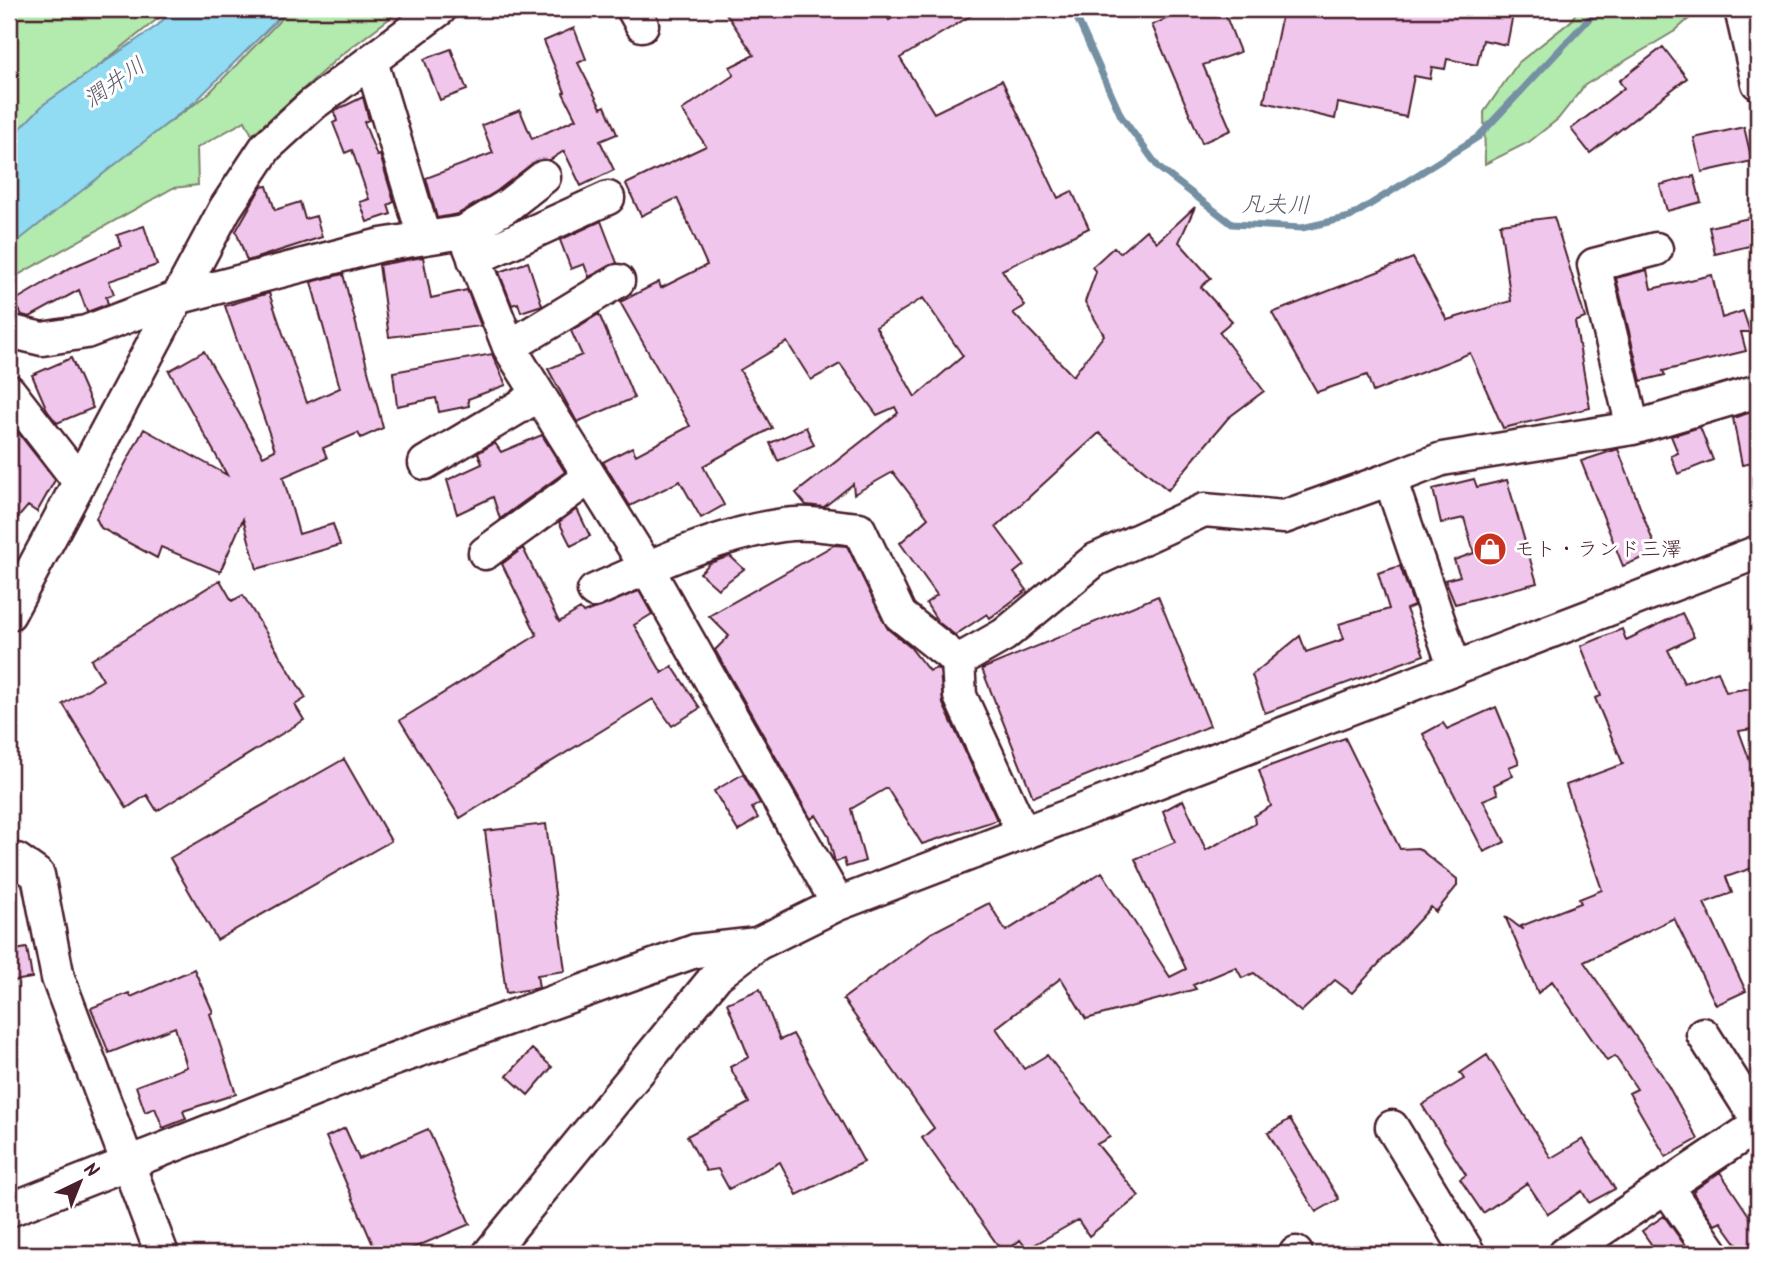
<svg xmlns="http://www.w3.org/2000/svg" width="1767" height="1263" font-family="Kalam,'Klee One',sans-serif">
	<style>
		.green { fill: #b3eaae; stroke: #7e846c; stroke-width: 2 }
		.water { fill: #91dcf3; stroke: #7590a3; stroke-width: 2 }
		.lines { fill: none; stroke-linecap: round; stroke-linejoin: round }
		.stream { stroke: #7590a3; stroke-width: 7 }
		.building { fill: #f0c6ed; stroke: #4a1f2b; stroke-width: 2; fill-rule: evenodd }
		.minor-casing { stroke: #4a1f2b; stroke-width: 37 }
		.minor { stroke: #fff; stroke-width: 32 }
		.labels { text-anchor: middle; stroke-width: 6; stroke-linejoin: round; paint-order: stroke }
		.poi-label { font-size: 21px; fill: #4a1f2b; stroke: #fff; text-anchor: start }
		.water-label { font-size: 23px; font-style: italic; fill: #5f5867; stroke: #fff }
	</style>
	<rect width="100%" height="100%" fill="#fff"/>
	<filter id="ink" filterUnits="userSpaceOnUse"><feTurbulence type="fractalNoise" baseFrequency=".0143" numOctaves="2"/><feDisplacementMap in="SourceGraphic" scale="14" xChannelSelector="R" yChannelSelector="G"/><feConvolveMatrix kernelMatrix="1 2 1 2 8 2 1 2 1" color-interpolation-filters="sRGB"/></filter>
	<g filter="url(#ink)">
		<path class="green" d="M 9,9 L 170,9 L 9,137 Z
			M 291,9 L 402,9 L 340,56 L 252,135 L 245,121 L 197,148 L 198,185 L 173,188 L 9,280 L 9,236 L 206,96 Z
			M 1578,9 L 1700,9 L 1675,31 L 1585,85 L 1558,119 L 1529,142 L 1485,164 L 1484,112 L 1518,63 L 1571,21 Z"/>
		<path class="water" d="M 173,9 L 288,9 L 197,100 L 9,248 L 9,140 L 44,104 L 158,25 Z"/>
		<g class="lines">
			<path class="stream" d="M 1073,9 L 1121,116 L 1159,168 L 1232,224 L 1302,228 L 1350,217 L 1478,137 L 1598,9"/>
		</g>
		<path class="building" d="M 723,9 L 883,9 L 889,20 L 908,9 L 982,9 L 900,58 L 934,113 L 1002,80 L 1058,198 L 1072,191 L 1089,228 L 1002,270 L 1025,306 L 1013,313 L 1073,376 L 1104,335 L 1085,302 L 1096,272 L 1092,267 L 1114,247 L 1120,253 L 1146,230 L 1157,242 L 1195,207 L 1179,242 L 1211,278 L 1201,287 L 1232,321 L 1219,332 L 1264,391 L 1228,418 L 1168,490 L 1099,433 L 996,527 L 1024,565 L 1014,573 L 1027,590 L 990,618 L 987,614 L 955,635 L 938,622 L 926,603 L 937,595 L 900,543 L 928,518 L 893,472 L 854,494 L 853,484 L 824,507 L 806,505 L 796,493 L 898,413 L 895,407 L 877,415 L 840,364 L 811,380 L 787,342 L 740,370 L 772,428 L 703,466 L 724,505 L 701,518 L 680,481 L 630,506 L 603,462 L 632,447 L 636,455 L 690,426 L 620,302 L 659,282 L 661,288 L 707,265 L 677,198 L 641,216 L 626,184 L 706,146 L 682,110 L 734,75 L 730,67 L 754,55 ZM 923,298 L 963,356 L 915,397 L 876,327 Z
			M 1189,9 L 1223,9 L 1240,52 L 1203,65 L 1231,130 L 1202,143 L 1152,25 Z
			M 1283,9 L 1514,9 L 1507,45 L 1483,40 L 1477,65 L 1447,59 L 1445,69 L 1432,67 L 1430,79 L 1414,76 L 1406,117 L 1338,103 L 1335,119 L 1264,102 Z
			M 574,28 L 586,59 L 578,63 L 601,108 L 605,106 L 617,134 L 600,141 L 614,170 L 581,186 L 564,151 L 550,160 L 533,163 L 497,191 L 458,214 L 437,218 L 426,178 L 493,153 L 482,125 L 520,110 L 532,139 L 576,119 L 563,93 L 565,92 L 544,41 Z
			M 1663,47 L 1687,78 L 1590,153 L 1571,129 L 1624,88 L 1619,81 Z
			M 451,49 L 467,90 L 440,100 L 424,59 Z
			M 363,97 L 369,120 L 364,122 L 377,156 L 380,155 L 394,202 L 388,205 L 391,214 L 367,222 L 360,202 L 369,199 L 352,150 L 345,153 L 333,123 L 337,121 L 334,111 Z
			M 1744,127 L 1752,161 L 1702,172 L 1694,138 Z
			M 1694,176 L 1701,202 L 1667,211 L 1660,185 Z
			M 267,186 L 275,210 L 300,202 L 305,219 L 316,216 L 322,237 L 247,261 L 236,231 L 261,187 Z
			M 1758,216 L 1758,244 L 1715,254 L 1709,227 Z
			M 1554,217 L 1585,318 L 1575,322 L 1590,408 L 1503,428 L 1470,353 L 1373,392 L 1367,375 L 1317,392 L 1272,313 L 1413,258 L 1447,320 L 1511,301 L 1500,224 Z
			M 601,221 L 617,263 L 589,277 L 584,264 L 571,269 L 560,240 Z
			M 144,226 L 157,265 L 109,281 L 114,294 L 106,297 L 108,304 L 87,312 L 79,290 L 30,317 L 22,315 L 14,301 L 70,268 L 121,246 L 117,235 Z
			M 423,257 L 431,298 L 467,290 L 481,326 L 389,337 L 379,265 Z
			M 528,262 L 542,305 L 521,312 L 518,303 L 512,305 L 499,272 Z
			M 1647,270 L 1651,289 L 1712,275 L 1722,318 L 1743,311 L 1750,332 L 1741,332 L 1746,351 L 1663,371 L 1665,375 L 1641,381 L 1616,278 Z
			M 343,274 L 383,428 L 361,438 L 358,433 L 323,448 L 327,458 L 283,477 L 299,534 L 333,524 L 340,545 L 257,569 L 243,519 L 220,572 L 161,547 L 157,558 L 101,528 L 96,518 L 144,429 L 227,475 L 169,371 L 204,351 L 263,456 L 275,450 L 225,306 L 269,293 L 307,403 L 340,388 L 311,282 Z
			M 599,314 L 634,398 L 577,422 L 548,369 L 582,355 L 571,331 Z
			M 492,354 L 506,385 L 468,399 L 469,406 L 439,412 L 436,398 L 397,406 L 393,372 Z
			M 71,358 L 93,408 L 57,423 L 48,412 L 32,375 Z
			M 1758,410 L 1758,462 L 1742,465 L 1733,418 Z
			M 9,421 L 55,480 L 37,512 L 28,506 L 9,528 Z
			M 806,427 L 814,445 L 778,461 L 770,443 Z
			M 1700,427 L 1713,460 L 1678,474 L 1671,456 L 1678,453 L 1671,436 Z
			M 542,435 L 565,472 L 500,519 L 493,497 L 457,514 L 447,480 L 482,464 L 478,453 L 495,443 L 501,452 Z
			M 1618,449 L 1657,552 L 1623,566 L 1581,461 Z
			M 1474,479 L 1477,487 L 1507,480 L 1537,583 L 1455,604 L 1445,580 L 1460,576 L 1454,560 L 1474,553 L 1464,518 L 1441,523 L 1433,489 Z
			M 577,509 L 590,536 L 571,546 L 559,522 Z
			M 834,545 L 847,546 L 888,629 L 910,647 L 929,671 L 937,668 L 940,671 L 943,704 L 997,820 L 922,844 L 887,788 L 851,809 L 865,861 L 846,867 L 844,859 L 835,862 L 828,835 L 816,815 L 811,819 L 715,650 L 729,636 L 709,616 Z
			M 523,548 L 559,622 L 580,609 L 583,613 L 639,591 L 652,614 L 634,625 L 662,673 L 672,666 L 700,708 L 672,726 L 653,699 L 460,818 L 400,720 L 537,635 L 502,564 Z
			M 730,556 L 744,569 L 718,589 L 700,573 L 710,563 Z
			M 1400,566 L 1414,606 L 1406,609 L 1424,655 L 1265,713 L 1252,675 L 1300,636 L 1306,652 L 1344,639 L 1339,624 L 1389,609 L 1378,573 Z
			M 220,580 L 232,601 L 243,595 L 306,698 L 295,705 L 304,720 L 157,811 L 147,795 L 127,808 L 63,704 L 103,680 L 91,660 Z
			M 1158,596 L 1210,726 L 1033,797 L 982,669 Z
			M 1682,613 L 1694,637 L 1668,650 L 1684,683 L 1718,671 L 1726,692 L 1758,687 L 1758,728 L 1739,731 L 1758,783 L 1758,866 L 1726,877 L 1732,893 L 1704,903 L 1746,991 L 1716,1005 L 1674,918 L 1584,962 L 1662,1075 L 1698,1139 L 1666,1157 L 1629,1093 L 1637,1089 L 1615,1056 L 1607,1061 L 1552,981 L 1538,993 L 1505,916 L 1523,930 L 1521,926 L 1581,903 L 1579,899 L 1602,890 L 1566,785 L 1623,764 L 1595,698 L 1601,696 L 1581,646 L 1622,629 L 1626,640 Z
			M 1496,707 L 1519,763 L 1509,767 L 1513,776 L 1494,785 L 1498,794 L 1483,800 L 1505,842 L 1484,852 L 1423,734 L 1443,723 L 1447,729 Z
			M 1345,738 L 1400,849 L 1418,848 L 1457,879 L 1457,886 L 1436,912 L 1431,907 L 1352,993 L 1335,980 L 1301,1012 L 1254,973 L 1242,978 L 1236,967 L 1193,985 L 1196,989 L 1086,1019 L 1061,978 L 996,1028 L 1024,1069 L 1047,1055 L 1110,1137 L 1097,1144 L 1139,1196 L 1089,1236 L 1078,1220 L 1027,1249 L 1020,1240 L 1004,1254 L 922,1138 L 934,1128 L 843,999 L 931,933 L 989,903 L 1006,931 L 1102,872 L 1170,977 L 1186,969 L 1135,859 L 1175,842 L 1163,811 L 1183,800 L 1206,850 L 1255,824 L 1254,816 L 1271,806 L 1259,770 Z
			M 344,759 L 391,841 L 217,940 L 170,858 Z
			M 743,774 L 760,803 L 752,808 L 758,818 L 738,831 L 714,791 Z
			M 546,824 L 565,971 L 537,975 L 539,988 L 506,993 L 485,831 Z
			M 27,948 L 32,978 L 13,981 L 9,951 Z
			M 194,969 L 213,1012 L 210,1014 L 236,1094 L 183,1111 L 186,1119 L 163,1128 L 155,1108 L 145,1112 L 136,1086 L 187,1067 L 175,1027 L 109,1053 L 91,1008 L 129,993 L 131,997 Z
			M 760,989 L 780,1040 L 793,1034 L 864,1162 L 797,1195 L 780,1162 L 729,1189 L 718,1169 L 706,1171 L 687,1136 L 749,1103 L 730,1067 L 749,1057 L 727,1003 Z
			M 532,1049 L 552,1067 L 528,1095 L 507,1076 Z
			M 1487,1055 L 1551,1158 L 1583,1139 L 1615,1189 L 1589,1203 L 1582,1191 L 1548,1214 L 1527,1183 L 1483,1213 L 1460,1179 L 1466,1175 L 1422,1105 L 1464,1079 L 1460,1073 Z
			M 1290,1119 L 1339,1199 L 1316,1212 L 1268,1133 Z
			M 345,1128 L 359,1159 L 428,1129 L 470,1224 L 399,1254 L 377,1254 L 326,1137 Z
			M 1720,1172 L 1758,1229 L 1758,1254 L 1744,1254 L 1721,1222 L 1715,1225 L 1695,1196 L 1693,1191 Z
			M 1664,1216 L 1691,1254 L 1658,1254 L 1642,1231 Z"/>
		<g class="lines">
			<defs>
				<path id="minor" d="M 633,9 L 642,25
					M 1741,9 L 1758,83
					M 371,61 L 424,237
					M 464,232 L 507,206 L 544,177
					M 474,259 L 608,198
					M 9,331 L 42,339 L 86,332 L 176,298 L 381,245 L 464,232 L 509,347 L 647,568 L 838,904
					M 509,347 L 618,281
					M 9,391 L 78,480
					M 1633,428 L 1594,265 L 1656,249
					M 425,463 L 539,395
					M 1390,479 L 1442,459 L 1633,428 L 1758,391
					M 485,553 L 590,477
					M 594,591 C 654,565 718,534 783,525 C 807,521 835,527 859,529 L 900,615 L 958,661 L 960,696 L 1022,831
					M 9,614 L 225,209 L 266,147 L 313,104 L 440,9
					M 958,661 L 1004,635 L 1095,560 L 1204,510 L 1284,517 L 1390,479 L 1455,669
					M 9,865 L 17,860 L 38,875 L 58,978 L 162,1254
					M 1703,1034 L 1758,1121
					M 1392,1127 L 1469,1254
					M 1667,1188 L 1713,1254
					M 9,1210 L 375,1066 L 695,951 L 757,944
					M 1296,1253 L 1296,1254
					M 489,1254 L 717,975 L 757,944 L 838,904 L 1758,552
					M 1565,1254 L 1758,1125"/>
			</defs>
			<use href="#minor" class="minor-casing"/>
			<use href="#minor" class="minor"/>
		</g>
	</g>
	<defs>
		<symbol id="shop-disc" viewBox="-11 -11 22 22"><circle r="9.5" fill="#c8321e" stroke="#fff"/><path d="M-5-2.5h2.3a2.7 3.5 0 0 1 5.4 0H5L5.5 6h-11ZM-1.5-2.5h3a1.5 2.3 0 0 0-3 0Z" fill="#fff"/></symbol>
	</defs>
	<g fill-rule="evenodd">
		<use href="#shop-disc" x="1471" y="530" width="38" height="38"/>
	</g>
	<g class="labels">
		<g class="poi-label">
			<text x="1514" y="556">モト・ランド三澤</text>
		</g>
		<g class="water-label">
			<text transform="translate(114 82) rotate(-35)" y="8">潤井川</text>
			<text transform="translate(1276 204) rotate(1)" y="8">凡夫川</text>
		</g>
	</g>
	<rect width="1767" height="1263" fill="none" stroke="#fff" stroke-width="35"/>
	<rect x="18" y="18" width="1732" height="1228" fill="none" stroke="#4a1f2b" stroke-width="2.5" filter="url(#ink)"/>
	<g transform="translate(80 1182) rotate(43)" stroke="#ffffff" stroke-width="5" paint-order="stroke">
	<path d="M0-5L12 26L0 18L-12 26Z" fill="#4a1f2b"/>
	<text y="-10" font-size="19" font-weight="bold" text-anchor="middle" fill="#4a1f2b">N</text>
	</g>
</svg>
